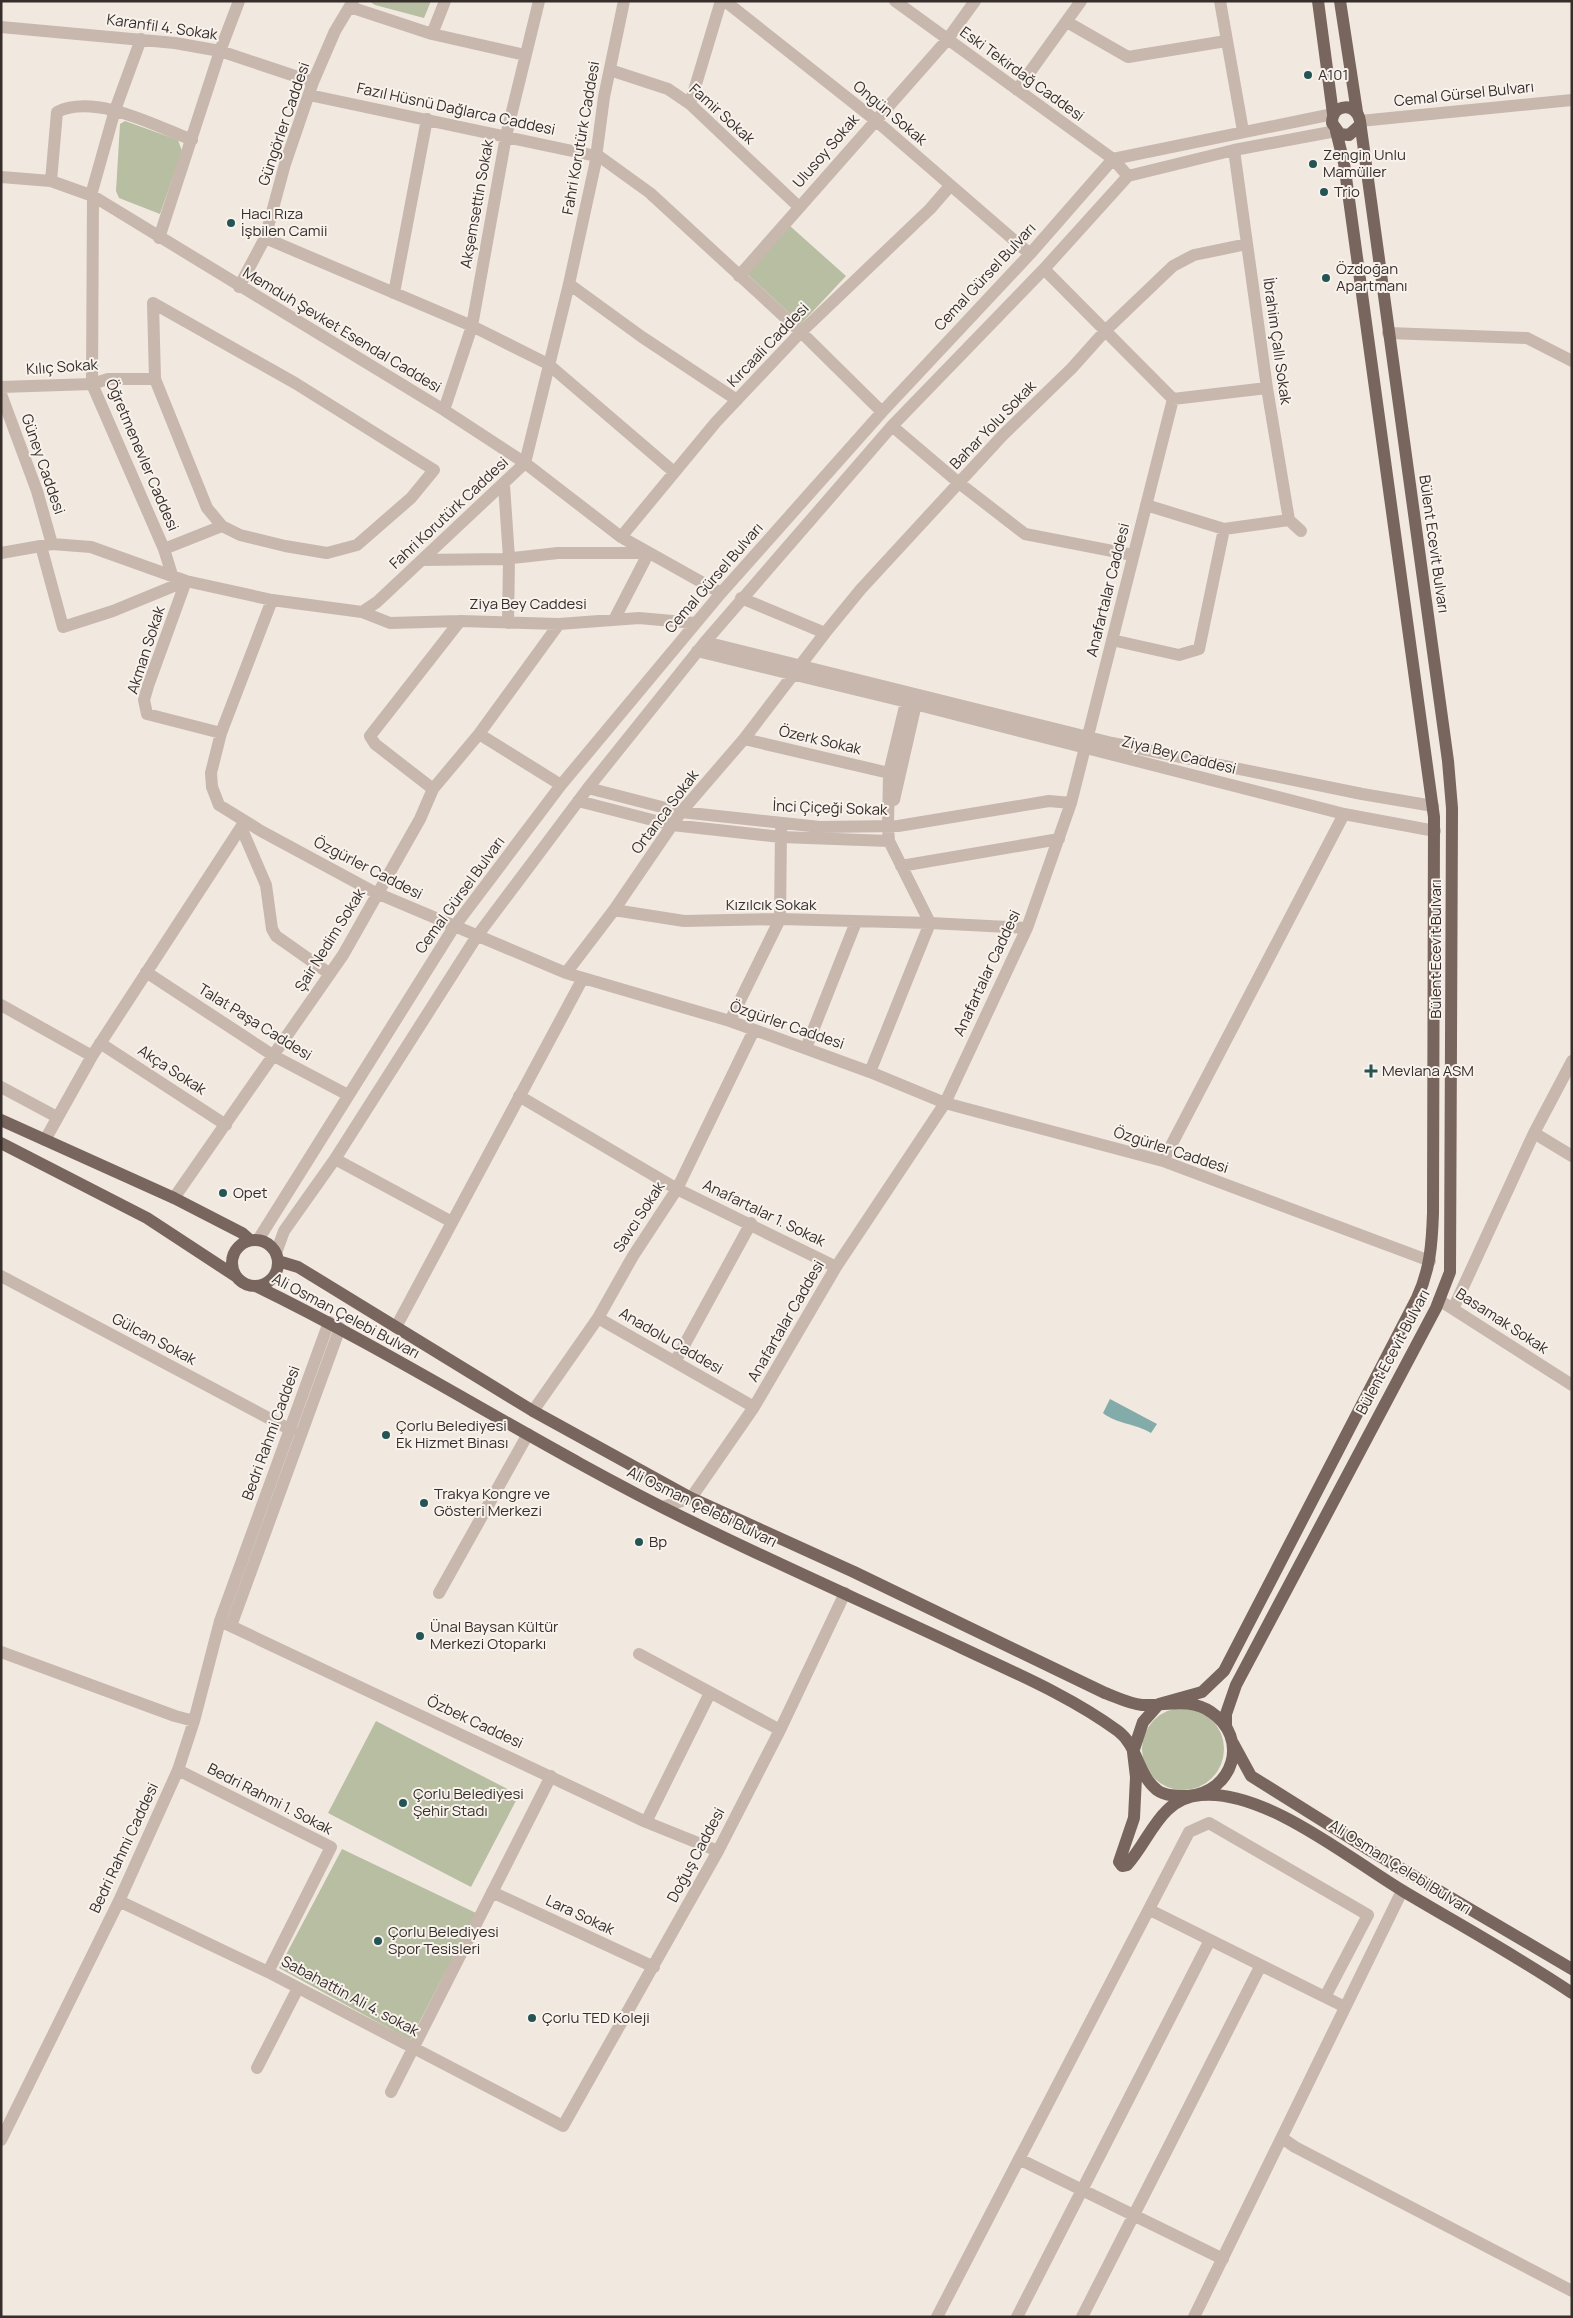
<svg xmlns="http://www.w3.org/2000/svg" width="1573" height="2318" font-family="Manrope,sans-serif">
	<style>
		.green { fill: #b7bea2 }
		.water { fill: #82aba9 }
		.lines { fill: none; stroke-linecap: round; stroke-linejoin: round }
		.minor { stroke: #c8b7ad; stroke-width: 12 }
		.major { stroke: #77655e; stroke-width: 12 }
		.poi-dot { fill: #255454; stroke: #f8f2ec; stroke-width: 2 }
		.labels { text-anchor: middle; stroke-width: 4; stroke-linejoin: round; paint-order: stroke }
		.street-label { font-size: 15px; fill: #372e2b; stroke: #f8f2ec }
		.poi-label { font-size: 15px; fill: #372e2b; stroke: #f8f2ec; text-anchor: start }
	</style>
	<rect width="100%" height="100%" fill="#f1e8e0"/>
	<path class="green" d="M 369,1 L 431,1 L 424,18 L 375,5 Z
		M 125,121 L 178,140 L 182,151 L 160,214 L 119,198 L 116,191 L 120,124 Z
		M 790,226 L 846,276 L 801,324 L 746,273 Z
		M1142 1749a41 41 0 1 1 82 0a41 41 0 1 1-82 0Z
		M 376,1721 L 519,1795 L 471,1887 L 328,1813 Z
		M 342,1849 L 476,1913 L 410,2040 L 279,1968 Z"/>
	<path class="water" d="M 1110,1399 L 1157,1424 L 1151,1433 C 1135,1423 1116,1424 1103,1413 Z"/>
	<g class="lines">
		<path class="minor" d="M 725,1 L 874,119 L 1030,254
			M 895,1 L 1113,159 L 1128,176
			M 1220,1 L 1243,131
			M 350,7 L 432,34 L 525,55
			M 1067,22 L 1128,57 L 1226,41
			M 1,27 L 175,43 L 220,51 L 313,82
			M 432,34 L 445,1
			M 610,70 L 668,89 L 690,104 L 799,207
			M 1017,90 L 1081,1
			M 309,95 L 596,156
			M 690,104 L 721,1
			M 1360,121 L 1572,100
			M 1234,150 L 1267,388 L 1289,520 L 1301,531
			M 596,154 L 650,193 L 801,332 L 882,412
			M 1,177 L 51,181 L 93,196 L 444,410 L 525,463 L 621,537 L 721,593
			M 51,181 L 57,112 C 95,93 156,126 192,140
			M 91,195 L 115,110 L 141,39
			M 93,196 L 92,384 L 164,549 L 172,575
			M 159,238 L 220,51 L 239,1
			M 265,238 L 472,326 L 548,364 L 674,472
			M 1044,269 L 1173,399 L 1267,388
			M 739,276 L 947,40 L 975,1
			M 569,284 L 642,337 L 737,400
			M 239,287 L 265,238 L 285,164 L 313,82 L 335,31 L 353,1
			M 394,293 L 427,119
			M 153,303 L 295,383 L 434,470 L 411,498 L 357,545 L 327,553 L 285,546 L 240,535 L 222,526 L 207,508 L 155,379 Z
			M 1388,333 L 1527,338 L 1572,361
			M 1,387 L 92,384 L 108,379 L 155,379
			M 1,394 L 37,491 L 52,544
			M 444,410 L 472,326 L 506,136 L 539,1
			M 892,426 L 959,483 L 1025,534 L 1133,555
			M 504,485 L 509,558 L 508,623
			M 1146,505 L 1224,529 L 1289,520
			M 621,537 L 716,422 L 798,335 L 930,209 L 950,186
			M 41,546 L 63,627 L 113,611 L 186,581
			M 164,549 L 222,526
			M 1,553 L 52,544 L 91,547 L 186,581 L 272,600 L 362,612 L 377,602 L 525,463 L 569,284 L 595,165 L 604,97 L 624,1
			M 422,560 L 503,559 L 558,553 L 646,553
			M 186,581 L 148,686 L 144,700 L 147,714 L 221,733
			M 741,598 L 825,633
			M 272,600 L 221,733 L 211,773 L 212,787 L 219,805 L 261,831 L 374,892 L 566,973 L 730,1021 L 870,1072 L 945,1103 L 1163,1161 L 1430,1261
			M 362,612 L 390,623 L 460,621 L 559,624 L 639,618 L 695,623
			M 615,618 L 648,554
			M 1112,640 L 1179,655 L 1199,649 L 1224,529
			M 705,642 L 1112,743 L 1362,794 L 1433,806
			M 697,651 L 907,702 L 1344,814 L 1435,831
			M 908,694 L 889,773 L 888,827 L 889,841 L 930,923
			M 479,734 L 561,785
			M 744,739 L 889,773
			M 588,788 L 681,812 L 820,827 L 898,826 L 1049,801 L 1071,803
			M 433,789 L 375,744 L 370,736 L 460,621
			M 894,800 L 918,695
			M 578,801 L 672,825 L 781,837 L 889,841
			M 241,827 L 266,885 L 272,929 L 276,936 L 330,974
			M 901,866 L 1059,839
			M 614,910 L 684,921 L 780,919 L 930,923 L 1027,928
			M 146,972 L 274,1056 L 348,1095
			M 566,973 L 614,910 L 681,812 L 744,739 L 825,633 L 861,589 L 1003,435 L 1072,368 L 1106,330 L 1173,266 L 1194,255 L 1247,244
			M 1,1005 L 92,1056
			M 730,1021 L 780,919 L 781,830
			M 100,1043 L 226,1125
			M 806,1048 L 856,922
			M 1572,1061 L 1534,1133 L 1572,1156
			M 870,1072 L 930,923
			M 1,1087 L 57,1117
			M 519,1096 L 677,1189 L 836,1267
			M 45,1140 L 92,1056 L 245,821
			M 335,1159 L 452,1222
			M 1163,1161 L 1344,814
			M 174,1198 L 343,955 L 420,819 L 433,789 L 479,734 L 559,624
			M 258,1240 L 454,927 L 561,785 L 721,593 L 882,412 L 1030,254 L 1113,159 L 1333,114
			M 276,1253 L 284,1231 L 335,1159 L 477,936 L 588,788 L 705,642 L 892,426 L 1044,269 L 1128,176 L 1234,150 L 1336,131
			M 1,1276 L 291,1430
			M 1439,1300 L 1572,1385
			M 1453,1309 L 1534,1133
			M 598,1318 L 754,1407
			M 396,1327 L 583,978
			M 675,1362 L 751,1223
			M 533,1411 L 598,1318 L 633,1256 L 677,1189 L 754,1030
			M 663,1507 L 691,1498 L 754,1407 L 836,1267 L 945,1103 L 1027,928 L 1071,803 L 1173,399
			M 439,1593 L 528,1434
			M 220,1621 L 646,1822 L 718,1851
			M 231,1626 L 340,1328
			M 1,1652 L 175,1716 L 194,1721
			M 639,1654 L 780,1730
			M 178,1770 L 331,1847 L 268,1972
			M 646,1822 L 710,1693
			M 492,1892 L 654,1967
			M 119,1901 L 268,1972 L 563,2126 L 718,1851 L 780,1730 L 845,1593
			M 1150,1910 L 1345,2007
			M 257,2068 L 298,1988
			M 391,2092 L 551,1776
			M 1282,2138 L 1295,2147 L 1572,2291
			M 1,2140 L 119,1901 L 178,1770 L 194,1721 L 220,1621 L 329,1322
			M 1019,2159 L 1223,2259
			M 937,2317 L 1189,1832 L 1209,1823 L 1368,1915 L 1325,1997
			M 1017,2317 L 1210,1940
			M 1082,2317 L 1261,1965
			M 1194,2317 L 1402,1891"/>
		<path class="major" d="M 1318,1 L 1333,114
			M 1340,1 L 1357,112
			M 1336,131 L 1344,163 L 1434,817 L 1433,1213 C 1432,1244 1430,1270 1417,1298 L 1224,1671 L 1202,1692 L 1159,1704 L 1143,1722 L 1133,1752 L 1136,1777 L 1134,1818 L 1119,1862 L 1122,1866 L 1127,1865 C 1151,1838 1160,1798 1201,1795 C 1265,1789 1351,1860 1403,1891 C 1460,1925 1517,1956 1572,1993
			M 1,1120 L 174,1198 L 242,1233 L 250,1240
			M 1,1143 L 147,1218 L 237,1277
			M232 1263a23 23 0 1 1 46 0a23 23 0 1 1-46 0Z
			M 256,1286 C 404,1358 541,1448 688,1520 C 779,1565 871,1605 962,1648 C 1015,1673 1070,1696 1118,1731 C 1138,1746 1137,1774 1157,1790 C 1165,1796 1177,1796 1188,1796 C 1234,1792 1250,1738 1211,1712 C 1190,1697 1166,1706 1142,1705 C 1130,1704 1116,1697 1105,1693 L 854,1572 L 691,1498 L 533,1411 L 298,1267 L 278,1261
			M 1226,1725 L 1226,1714 L 1236,1685 L 1436,1308 L 1450,1272 L 1452,808 L 1448,761 L 1360,121 C 1357,102 1332,103 1332,123 L 1340,134 L 1349,135 L 1359,126
			M 1233,1743 L 1251,1776 L 1366,1848 L 1572,1969"/>
	</g>
	<g class="poi-dot">
		<circle cx="1308" cy="75" r="5"/>
		<circle cx="1313" cy="164" r="5"/>
		<circle cx="1324" cy="192" r="5"/>
		<circle cx="231" cy="223" r="5"/>
		<circle cx="1326" cy="278" r="5"/>
		<path d="M1368.5 1063.5h5v5h5v5h-5v5h-5v-5h-5v-5h5z"/>
		<circle cx="223" cy="1193" r="5"/>
		<circle cx="386" cy="1435" r="5"/>
		<circle cx="424" cy="1503" r="5"/>
		<circle cx="639" cy="1542" r="5"/>
		<circle cx="420" cy="1636" r="5"/>
		<circle cx="403" cy="1803" r="5"/>
		<circle cx="378" cy="1941" r="5"/>
		<circle cx="532" cy="2018" r="5"/>
	</g>
	<g class="labels">
		<g class="street-label">
			<text transform="translate(162 27) rotate(8)" y="5">Karanfil 4. Sokak</text>
			<text transform="translate(1022 74) rotate(36)" y="5">Eski Tekirdağ Caddesi</text>
			<text transform="translate(1464 94) rotate(-6)" y="5">Cemal Gürsel Bulvarı</text>
			<text transform="translate(456 109) rotate(12)" y="5">Fazıl Hüsnü Dağlarca Caddesi</text>
			<text transform="translate(890 113) rotate(40)" y="5">Ongün Sokak</text>
			<text transform="translate(722 114) rotate(42)" y="5">Famir Sokak</text>
			<text transform="translate(284 124) rotate(-71)" y="5">Güngörler Caddesi</text>
			<text transform="translate(581 138) rotate(-80)" y="5">Fahri Korutürk Caddesi</text>
			<text transform="translate(826 151) rotate(-49)" y="5">Ulusoy Sokak</text>
			<text transform="translate(477 204) rotate(-80)" y="5">Akşemsettin Sokak</text>
			<text transform="translate(985 277) rotate(-47)" y="5">Cemal Gürsel Bulvarı</text>
			<text transform="translate(342 330) rotate(31)" y="5">Memduh Şevket Esendal Caddesi</text>
			<text transform="translate(1277 341) rotate(82)" y="5">İbrahim Çallı Sokak</text>
			<text transform="translate(768 345) rotate(-46)" y="5">Kırcaali Caddesi</text>
			<text transform="translate(62 367) rotate(-4)" y="5">Kılıç Sokak</text>
			<text transform="translate(993 425) rotate(-46)" y="5">Bahar Yolu Sokak</text>
			<text transform="translate(142 455) rotate(67)" y="5">Öğretmenevler Caddesi</text>
			<text transform="translate(43 464) rotate(71)" y="5">Güney Caddesi</text>
			<text transform="translate(449 513) rotate(-43)" y="5">Fahri Korutürk Caddesi</text>
			<text transform="translate(1434 544) rotate(82)" y="5">Bülent Ecevit Bulvarı</text>
			<text transform="translate(714 578) rotate(-49)" y="5">Cemal Gürsel Bulvarı</text>
			<text transform="translate(1108 590) rotate(-76)" y="5">Anafartalar Caddesi</text>
			<text x="528" y="609">Ziya Bey Caddesi</text>
			<text transform="translate(146 650) rotate(-72)" y="5">Akman Sokak</text>
			<text transform="translate(820 740) rotate(13)" y="5">Özerk Sokak</text>
			<text transform="translate(1179 755) rotate(14)" y="5">Ziya Bey Caddesi</text>
			<text transform="translate(830 808) rotate(2)" y="5">İnci Çiçeği Sokak</text>
			<text transform="translate(665 812) rotate(-53)" y="5">Ortanca Sokak</text>
			<text transform="translate(368 868) rotate(27)" y="5">Özgürler Caddesi</text>
			<text transform="translate(460 895) rotate(-54)" y="5">Cemal Gürsel Bulvarı</text>
			<text x="771" y="910">Kızılcık Sokak</text>
			<text transform="translate(330 940) rotate(-58)" y="5">Şair Nedim Sokak</text>
			<text transform="translate(1436 949) rotate(-90)" y="5">Bülent Ecevit Bulvarı</text>
			<text transform="translate(987 973) rotate(-65)" y="5">Anafartalar Caddesi</text>
			<text transform="translate(255 1022) rotate(32)" y="5">Talat Paşa Caddesi</text>
			<text transform="translate(787 1025) rotate(19)" y="5">Özgürler Caddesi</text>
			<text transform="translate(172 1070) rotate(33)" y="5">Akça Sokak</text>
			<text transform="translate(1171 1150) rotate(18)" y="5">Özgürler Caddesi</text>
			<text transform="translate(764 1213) rotate(26)" y="5">Anafartalar 1. Sokak</text>
			<text transform="translate(639 1217) rotate(-57)" y="5">Savcı Sokak</text>
			<text transform="translate(346 1316) rotate(28)" y="5">Ali Osman Çelebi Bulvarı</text>
			<text transform="translate(786 1321) rotate(-60)" y="5">Anafartalar Caddesi</text>
			<text transform="translate(1502 1321) rotate(33)" y="5">Basamak Sokak</text>
			<text transform="translate(154 1339) rotate(28)" y="5">Gülcan Sokak</text>
			<text transform="translate(671 1341) rotate(30)" y="5">Anadolu Caddesi</text>
			<text transform="translate(1393 1352) rotate(-62)" y="5">Bülent Ecevit Bulvarı</text>
			<text transform="translate(271 1433) rotate(-70)" y="5">Bedri Rahmi Caddesi</text>
			<text transform="translate(702 1507) rotate(26)" y="5">Ali Osman Çelebi Bulvarı</text>
			<text transform="translate(475 1722) rotate(25)" y="5">Özbek Caddesi</text>
			<text transform="translate(270 1799) rotate(27)" y="5">Bedri Rahmi 1. Sokak</text>
			<text transform="translate(124 1848) rotate(-65)" y="5">Bedri Rahmi Caddesi</text>
			<text transform="translate(696 1855) rotate(-62)" y="5">Doğuş Caddesi</text>
			<text transform="translate(1400 1867) rotate(32)" y="5">Ali Osman Çelebi Bulvarı</text>
			<text transform="translate(580 1915) rotate(25)" y="5">Lara Sokak</text>
			<text transform="translate(350 1996) rotate(28)" y="5">Sabahattin Ali 4. sokak</text>
		</g>
		<g class="poi-label">
			<text x="1318" y="80">A101</text>
			<text x="1323" y="160">Zengin Unlu<tspan x="1323" dy="17">Mamüller</tspan></text>
			<text x="1334" y="197">Trio</text>
			<text x="241" y="219">Hacı Rıza<tspan x="241" dy="17">İşbilen Camii</tspan></text>
			<text x="1336" y="274">Özdoğan<tspan x="1336" dy="17">Apartmanı</tspan></text>
			<text x="1382" y="1076">Mevlana ASM</text>
			<text x="233" y="1198">Opet</text>
			<text x="396" y="1431">Çorlu Belediyesi<tspan x="396" dy="17">Ek Hizmet Binası</tspan></text>
			<text x="434" y="1499">Trakya Kongre ve<tspan x="434" dy="17">Gösteri Merkezi</tspan></text>
			<text x="649" y="1547">Bp</text>
			<text x="430" y="1632">Ünal Baysan Kültür<tspan x="430" dy="17">Merkezi Otoparkı</tspan></text>
			<text x="413" y="1799">Çorlu Belediyesi<tspan x="413" dy="17">Şehir Stadı</tspan></text>
			<text x="388" y="1937">Çorlu Belediyesi<tspan x="388" dy="17">Spor Tesisleri</tspan></text>
			<text x="542" y="2023">Çorlu TED Koleji</text>
		</g>
	</g>
	<rect width="1573" height="2318" fill="none" stroke="#372e2b" stroke-width="5"/>
</svg>
